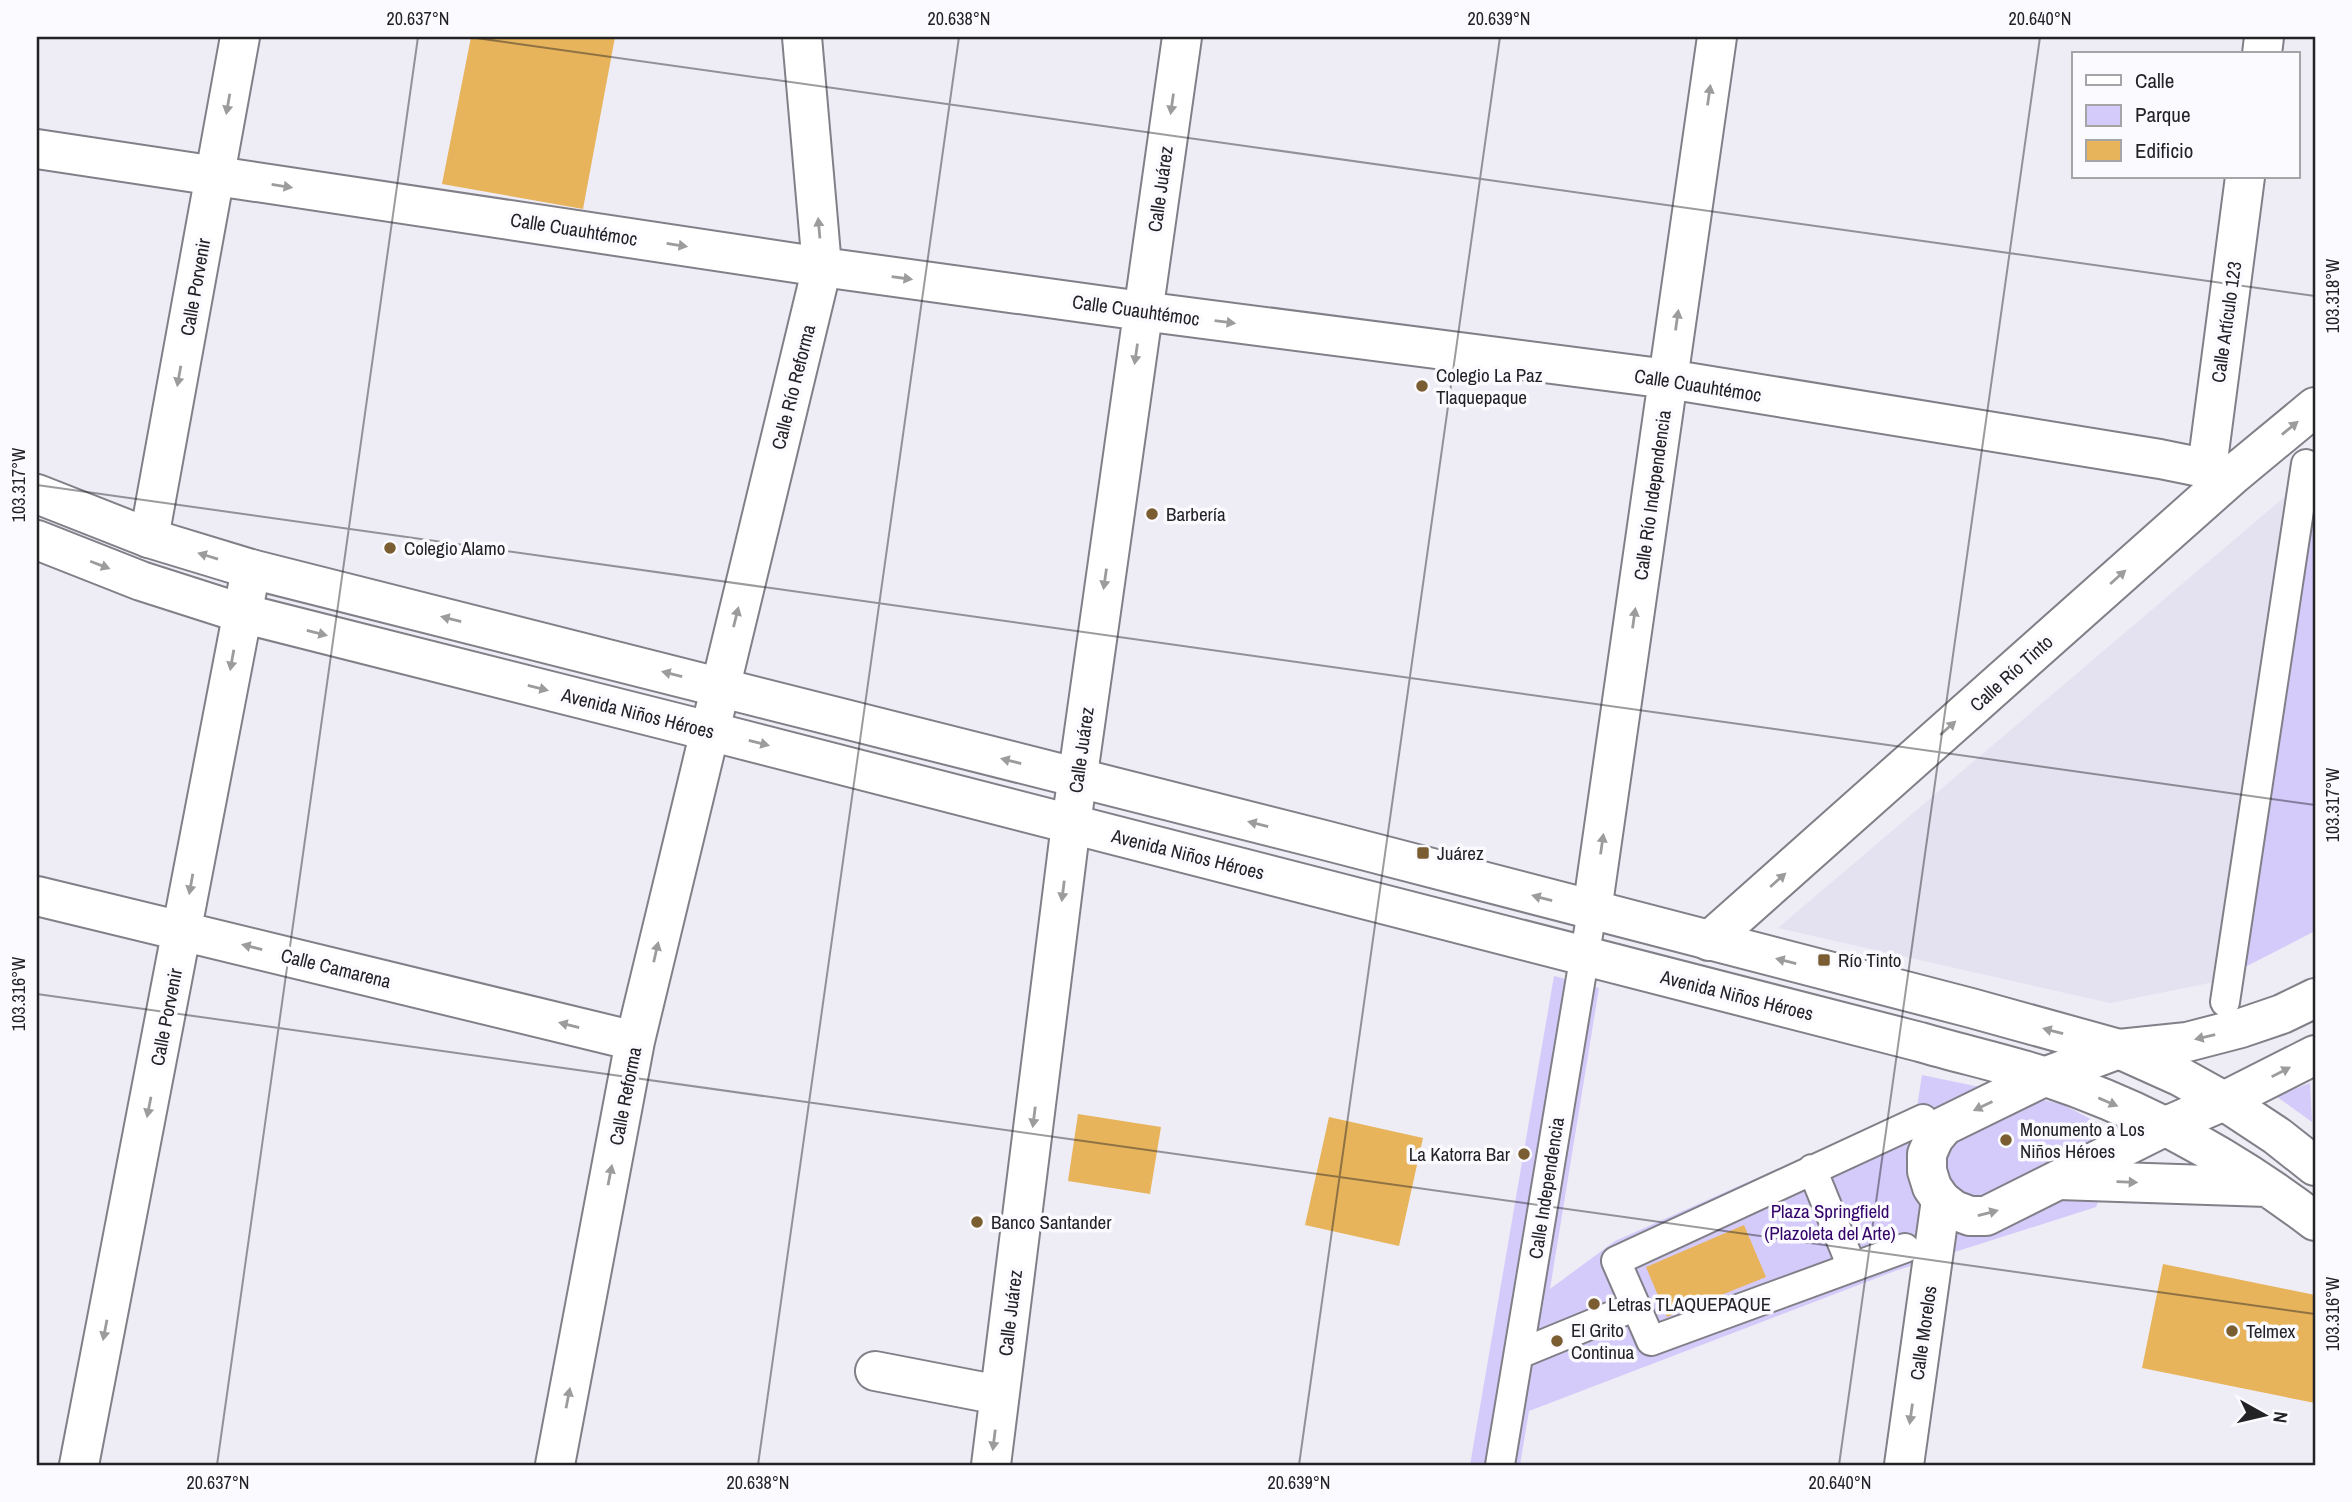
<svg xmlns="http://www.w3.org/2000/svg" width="2352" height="1502" font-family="'Archivo Narrow',sans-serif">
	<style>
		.built { fill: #e4e1f1 }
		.green { fill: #d5cbfb }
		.building { fill: #e7b45c }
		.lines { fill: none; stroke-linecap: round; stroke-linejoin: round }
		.pedestrian-casing { stroke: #817f87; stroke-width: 32 }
		.minor-casing { stroke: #817f87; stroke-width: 42 }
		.secondary-casing { stroke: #817f87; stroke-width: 42 }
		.primary-casing { stroke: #817f87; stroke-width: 42 }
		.pedestrian { stroke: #fff; stroke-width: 28 }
		.minor { stroke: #fff; stroke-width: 38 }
		.secondary { stroke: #fff; stroke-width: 38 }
		.primary { stroke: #fff; stroke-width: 38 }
		.oneway { fill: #9c9c9d }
		.ticks { fill: none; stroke: #232225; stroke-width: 2; stroke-opacity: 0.45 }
		.poi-dot { fill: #7a5e31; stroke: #fbfafe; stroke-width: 2.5 }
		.labels { text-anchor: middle; stroke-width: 7; stroke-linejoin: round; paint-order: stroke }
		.street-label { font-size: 19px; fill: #232225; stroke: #fbfafe }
		.poi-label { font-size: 19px; fill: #232225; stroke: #fbfafe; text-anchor: start }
		.park-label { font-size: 19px; fill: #33036a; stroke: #fbfafe }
		.neatline { fill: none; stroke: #232225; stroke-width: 2.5 }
		.ticks-label { font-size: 18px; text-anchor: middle; fill: #232225 }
	</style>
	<rect width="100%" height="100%" fill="#eeecf5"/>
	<path class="built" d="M 2295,488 L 2214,982 L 2110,1003 L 1778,928 Z"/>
	<path class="green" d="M 2315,491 L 2315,931 L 2245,967 Z
		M 1554,976 L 1599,988 L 1550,1289 L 1615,1241 L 1917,1107 L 1922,1075 L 2062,1104 L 2102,1125 L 2113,1167 L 2096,1207 L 1895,1271 L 1529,1411 L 1520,1465 L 1470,1465 Z
		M 2310,1083 L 2312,1122 L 2276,1096 Z"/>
	<path class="building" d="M 471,37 L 615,37 L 583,209 L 442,184 Z
		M 1078,1114 L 1161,1127 L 1150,1194 L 1068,1181 Z
		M 1329,1117 L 1423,1138 L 1399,1246 L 1305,1225 Z
		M 1744,1225 L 1766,1277 L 1667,1317 L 1646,1267 Z
		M 2163,1264 L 2315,1295 L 2315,1403 L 2142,1368 Z"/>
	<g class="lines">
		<defs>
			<path id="pedestrian" d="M 2225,1002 L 2306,464
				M 1812,1169 L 1852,1267
				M 1905,1248 L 1651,1341 L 1616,1261 L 1923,1119
				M 1519,1354 L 1636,1306
				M 1500,1465 L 1592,911"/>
			<path id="minor" d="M 2262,54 L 2264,37
				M 37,149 L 822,267 L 1142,311 L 1668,379 L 2160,459 L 2234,474
				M 2207,468 L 2245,177
				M 149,538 L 240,37
				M 37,896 L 635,1041
				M 1592,911 L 1717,37
				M 1709,941 L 2234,474 L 2315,407
				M 875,1371 L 999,1395
				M 79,1465 L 251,569
				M 555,1465 L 635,1041 L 822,267 L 802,37
				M 991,1465 L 1071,824 L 1182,37
				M 1904,1465 L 1941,1200"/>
			<path id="secondary" d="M 2315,998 L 2282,1014 L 2241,1028 L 2187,1042 L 2119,1049 L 2044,1077 L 1944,1126 L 1934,1138 L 1927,1154 L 1927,1171 L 1932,1187 L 1941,1200 L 1954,1210 L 1970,1216 L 1986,1216 L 2164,1127 L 2224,1101 L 2315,1055"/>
			<path id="primary" d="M 37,494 L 149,538 L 251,569 L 1324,840 L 1971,1008 L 2119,1049 L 2179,1076 L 2224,1101 L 2277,1136 L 2315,1166
				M 37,540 L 141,581 L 241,613 L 709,731 L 1920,1042 C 1961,1054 2003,1063 2043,1076 C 2141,1108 2234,1159 2315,1221
				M 2059,1180 L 2267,1187"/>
		</defs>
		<use href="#pedestrian" class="pedestrian-casing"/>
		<use href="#minor" class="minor-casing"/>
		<use href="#secondary" class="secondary-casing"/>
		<use href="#primary" class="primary-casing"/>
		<use href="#pedestrian" class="pedestrian"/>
		<use href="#minor" class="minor"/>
		<use href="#secondary" class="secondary"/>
		<use href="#primary" class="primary"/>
	</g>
	<defs><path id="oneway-solid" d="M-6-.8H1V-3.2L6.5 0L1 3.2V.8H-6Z" transform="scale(1.75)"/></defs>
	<g class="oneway">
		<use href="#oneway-solid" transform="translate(1709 95) rotate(-82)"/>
		<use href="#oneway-solid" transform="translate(228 104) rotate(100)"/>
		<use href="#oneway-solid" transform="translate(1172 104) rotate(98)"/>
		<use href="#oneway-solid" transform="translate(282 186) rotate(9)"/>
		<use href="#oneway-solid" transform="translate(819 228) rotate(-95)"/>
		<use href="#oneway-solid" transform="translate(677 245) rotate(9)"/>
		<use href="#oneway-solid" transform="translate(902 278) rotate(8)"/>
		<use href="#oneway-solid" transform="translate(1677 320) rotate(-82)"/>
		<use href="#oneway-solid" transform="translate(1225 322) rotate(7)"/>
		<use href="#oneway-solid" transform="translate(1136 354) rotate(98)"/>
		<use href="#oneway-solid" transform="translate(179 376) rotate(100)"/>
		<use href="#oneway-solid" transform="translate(2290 428) rotate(-39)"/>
		<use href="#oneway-solid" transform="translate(208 556) rotate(-163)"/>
		<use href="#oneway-solid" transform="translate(100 565) rotate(21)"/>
		<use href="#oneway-solid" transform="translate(2118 577) rotate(-42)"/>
		<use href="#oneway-solid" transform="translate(1105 579) rotate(98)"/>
		<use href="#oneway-solid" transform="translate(736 617) rotate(-76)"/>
		<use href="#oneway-solid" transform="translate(1634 618) rotate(-82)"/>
		<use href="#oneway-solid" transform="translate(451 619) rotate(-166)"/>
		<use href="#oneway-solid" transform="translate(317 633) rotate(14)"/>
		<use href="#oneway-solid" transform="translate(232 660) rotate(100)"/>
		<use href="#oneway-solid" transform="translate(672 674) rotate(-166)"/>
		<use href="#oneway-solid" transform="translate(538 688) rotate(14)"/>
		<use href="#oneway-solid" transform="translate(1948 728) rotate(-42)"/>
		<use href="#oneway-solid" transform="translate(759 743) rotate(14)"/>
		<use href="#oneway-solid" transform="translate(1011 761) rotate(-166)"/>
		<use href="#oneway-solid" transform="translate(1258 824) rotate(-166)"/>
		<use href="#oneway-solid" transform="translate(1602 844) rotate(-82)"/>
		<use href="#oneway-solid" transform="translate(1778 880) rotate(-42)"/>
		<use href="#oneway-solid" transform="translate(191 884) rotate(100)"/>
		<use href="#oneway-solid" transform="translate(1063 891) rotate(97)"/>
		<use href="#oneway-solid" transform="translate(1542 898) rotate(-165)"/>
		<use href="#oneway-solid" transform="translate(252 947) rotate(-166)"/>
		<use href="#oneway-solid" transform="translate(656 952) rotate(-77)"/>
		<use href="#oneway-solid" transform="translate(1786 961) rotate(-166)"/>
		<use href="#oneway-solid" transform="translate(569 1025) rotate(-166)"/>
		<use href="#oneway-solid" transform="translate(2053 1031) rotate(-165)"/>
		<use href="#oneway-solid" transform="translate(2205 1037) rotate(167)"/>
		<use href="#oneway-solid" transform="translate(2281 1072) rotate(-27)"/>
		<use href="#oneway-solid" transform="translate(2108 1102) rotate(23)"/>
		<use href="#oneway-solid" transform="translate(1983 1106) rotate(154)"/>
		<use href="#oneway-solid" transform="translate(149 1107) rotate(101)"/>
		<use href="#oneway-solid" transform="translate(1034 1117) rotate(97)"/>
		<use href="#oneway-solid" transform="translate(610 1175) rotate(-79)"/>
		<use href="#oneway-solid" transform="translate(2127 1182) rotate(2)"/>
		<use href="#oneway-solid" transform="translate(1988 1213) rotate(-15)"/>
		<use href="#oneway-solid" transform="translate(105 1330) rotate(101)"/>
		<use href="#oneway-solid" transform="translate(568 1398) rotate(-79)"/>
		<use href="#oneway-solid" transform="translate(1911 1414) rotate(98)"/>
		<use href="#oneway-solid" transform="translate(994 1440) rotate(97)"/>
	</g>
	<path class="ticks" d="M 469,37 L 2315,296M 37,485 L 2315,805M 37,994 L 2315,1314M 217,1465 L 418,37M 758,1465 L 959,37M 1299,1465 L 1500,37M 1839,1465 L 2040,37"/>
	<g class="poi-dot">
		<circle cx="1422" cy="386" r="7"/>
		<circle cx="1152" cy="514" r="7"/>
		<circle cx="390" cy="548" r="7"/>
		<rect x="1416" y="846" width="14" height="14" rx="3.5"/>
		<rect x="1817" y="953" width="14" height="14" rx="3.5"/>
		<circle cx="2006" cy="1140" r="7"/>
		<circle cx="1524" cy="1154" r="7"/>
		<circle cx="977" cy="1222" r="7"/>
		<circle cx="1594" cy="1304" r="7"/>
		<circle cx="2232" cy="1331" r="7"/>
		<circle cx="1557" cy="1341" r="7"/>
	</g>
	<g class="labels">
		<g class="street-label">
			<text transform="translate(1160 189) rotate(-82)" y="7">Calle Juárez</text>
			<text transform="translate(574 229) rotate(9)" y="7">Calle Cuauhtémoc</text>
			<text transform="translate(195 287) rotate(-80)" y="7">Calle Porvenir</text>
			<text transform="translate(1136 310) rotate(8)" y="7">Calle Cuauhtémoc</text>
			<text transform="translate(2226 322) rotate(-82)" y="7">Calle Artículo 123</text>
			<text transform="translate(1698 385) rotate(9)" y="7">Calle Cuauhtémoc</text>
			<text transform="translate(793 387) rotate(-76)" y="7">Calle Río Reforma</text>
			<text transform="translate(1652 495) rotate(-82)" y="7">Calle Río Independencia</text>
			<text transform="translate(2011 673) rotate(-42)" y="7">Calle Río Tinto</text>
			<text transform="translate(638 713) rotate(14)" y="7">Avenida Niños Héroes</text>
			<text transform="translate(1081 750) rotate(-82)" y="7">Calle Juárez</text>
			<text transform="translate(1188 854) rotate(14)" y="7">Avenida Niños Héroes</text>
			<text transform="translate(336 968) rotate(14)" y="7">Calle Camarena</text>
			<text transform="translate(1737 995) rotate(14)" y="7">Avenida Niños Héroes</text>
			<text transform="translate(166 1017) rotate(-79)" y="7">Calle Porvenir</text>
			<text transform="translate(625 1096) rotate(-79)" y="7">Calle Reforma</text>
			<text transform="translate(1546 1188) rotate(-81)" y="7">Calle Independencia</text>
			<text transform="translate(1010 1313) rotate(-83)" y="7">Calle Juárez</text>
			<text transform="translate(1923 1333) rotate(-82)" y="7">Calle Morelos</text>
		</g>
		<g class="poi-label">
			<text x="1436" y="382">Colegio La Paz<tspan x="1436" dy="22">Tlaquepaque</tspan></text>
			<text x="1166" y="521">Barbería</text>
			<text x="404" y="555">Colegio Alamo</text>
			<text x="1437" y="860">Juárez</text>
			<text x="1838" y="967">Río Tinto</text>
			<text x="2020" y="1136">Monumento a Los<tspan x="2020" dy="22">Niños Héroes</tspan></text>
			<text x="1510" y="1161" text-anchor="end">La Katorra Bar</text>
			<text x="991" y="1229">Banco Santander</text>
			<text x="1608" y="1311">Letras TLAQUEPAQUE</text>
			<text x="1571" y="1337">El Grito<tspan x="1571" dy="22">Continua</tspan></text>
			<text x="2246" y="1338">Telmex</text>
		</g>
		<g class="park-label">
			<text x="1830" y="1218">Plaza Springfield<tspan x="1830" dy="22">(Plazoleta del Arte)</tspan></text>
		</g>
	</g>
	<rect width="2352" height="1502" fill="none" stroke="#fbfafe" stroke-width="77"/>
	<rect x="2072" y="52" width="228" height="126" fill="#fbfafe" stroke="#a5a4a7" stroke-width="2"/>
	<rect x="2086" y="75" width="35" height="10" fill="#ffffff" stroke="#a5a4a7" stroke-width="2"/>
	<text x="2135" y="88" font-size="21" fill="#232225">Calle</text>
	<rect x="2086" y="105" width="35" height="21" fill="#d5cbfb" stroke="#a5a4a7" stroke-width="2"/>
	<text x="2135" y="122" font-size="21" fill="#232225">Parque</text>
	<rect x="2086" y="140" width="35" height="21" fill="#e7b45c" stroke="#a5a4a7" stroke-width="2"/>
	<text x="2135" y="158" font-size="21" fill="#232225">Edificio</text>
	<g transform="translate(2264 1415) rotate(98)" stroke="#fbfafe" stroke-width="5" paint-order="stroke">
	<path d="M0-5L12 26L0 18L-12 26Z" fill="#232225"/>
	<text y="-10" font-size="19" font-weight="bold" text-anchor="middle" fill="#232225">N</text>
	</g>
	<rect x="38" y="38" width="2276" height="1426" class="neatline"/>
	<g class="ticks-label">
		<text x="418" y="25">20.637°N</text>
		<text x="959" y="25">20.638°N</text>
		<text x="1499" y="25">20.639°N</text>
		<text x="2040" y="25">20.640°N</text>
		<text transform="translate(2333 296) rotate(-90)" y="6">103.318°W</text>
		<text transform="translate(19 485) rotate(-90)" y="6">103.317°W</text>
		<text transform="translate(2333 805) rotate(-90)" y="6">103.317°W</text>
		<text transform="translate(19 994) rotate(-90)" y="6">103.316°W</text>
		<text transform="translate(2333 1314) rotate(-90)" y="6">103.316°W</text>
		<text x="218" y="1489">20.637°N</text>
		<text x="758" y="1489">20.638°N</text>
		<text x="1299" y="1489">20.639°N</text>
		<text x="1840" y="1489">20.640°N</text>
	</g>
</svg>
